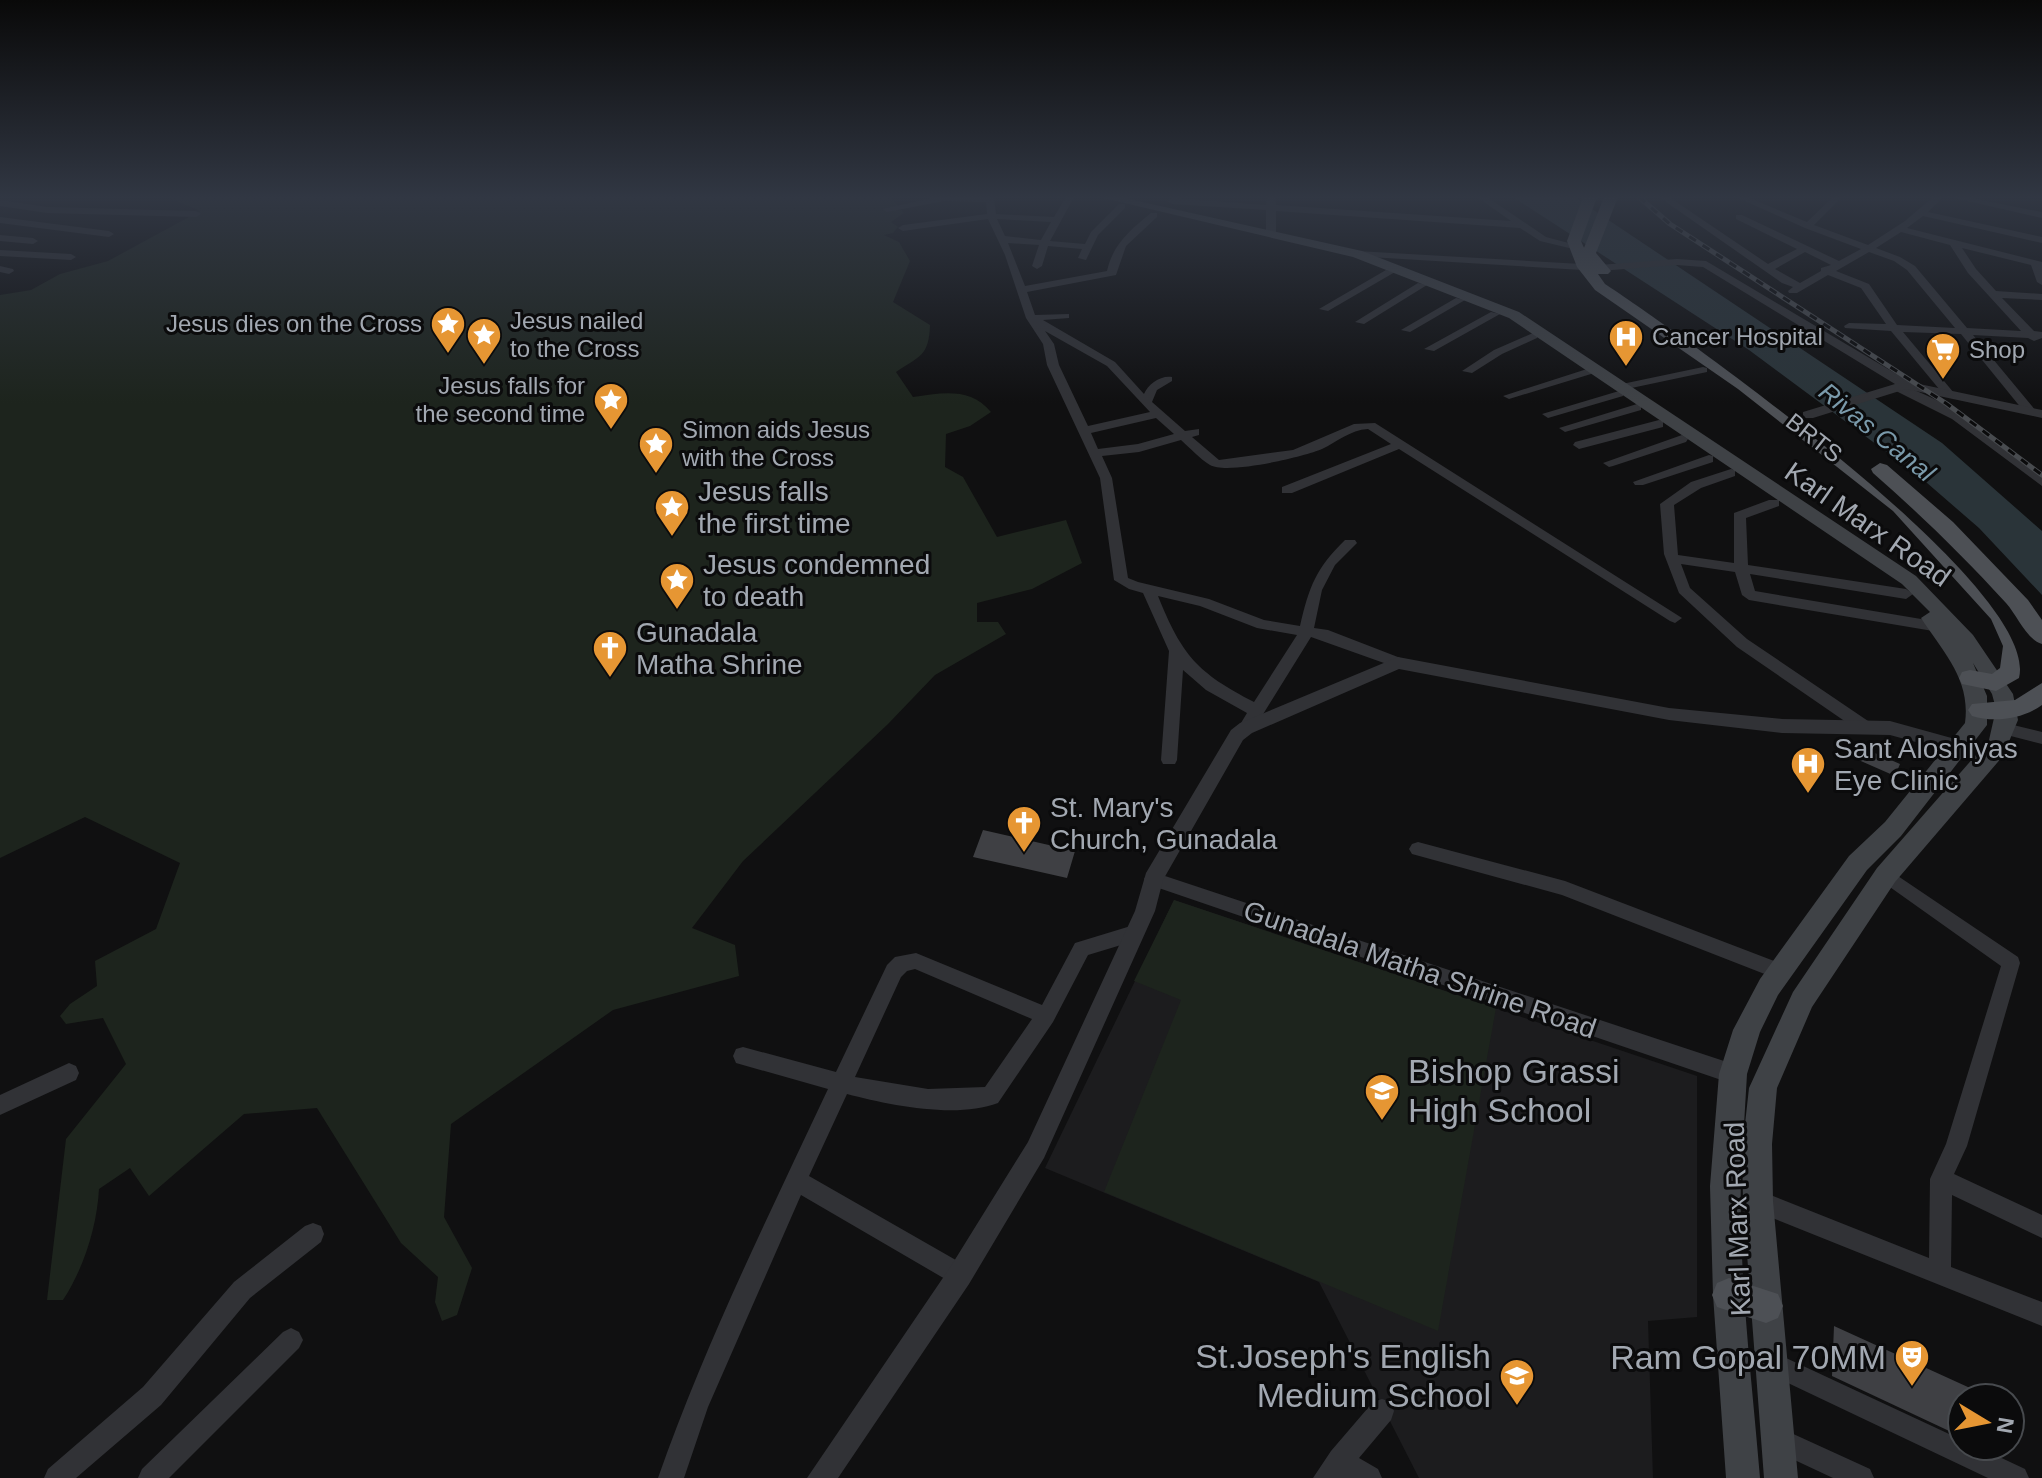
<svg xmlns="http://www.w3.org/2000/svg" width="2042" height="1478" font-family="Helvetica,sans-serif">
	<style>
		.built { fill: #1c1c1e }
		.green { fill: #1d241d }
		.water { fill: #2a3439 }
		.building { fill: #3f4044 }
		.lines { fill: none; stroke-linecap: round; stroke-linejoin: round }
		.minor { fill: #313236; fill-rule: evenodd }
		.tertiary { fill: #313236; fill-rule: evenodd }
		.secondary { fill: #3f4246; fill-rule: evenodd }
		.primary { fill: #4d5055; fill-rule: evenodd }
		.rail-casing { stroke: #484b4f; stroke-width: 5 }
		.rail { stroke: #0b0b0c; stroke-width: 3; stroke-dasharray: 8; stroke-linecap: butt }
		.labels { text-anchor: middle; stroke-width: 6; stroke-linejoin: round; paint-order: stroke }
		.far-poi-label { font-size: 24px; fill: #a2a8b1; stroke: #0b0b0c; text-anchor: start }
		.far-street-label { font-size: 24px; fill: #a2a8b1; stroke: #0b0b0c }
		.far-water-label { font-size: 26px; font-style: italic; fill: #7a9aab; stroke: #0b0b0c }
		.poi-label { font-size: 28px; fill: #a2a8b1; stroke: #0b0b0c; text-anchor: start }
		.street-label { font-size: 28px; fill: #a2a8b1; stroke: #0b0b0c }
		.near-poi-label { font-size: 34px; fill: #a2a8b1; stroke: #0b0b0c; text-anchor: end }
	</style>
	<rect width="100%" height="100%" fill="#101011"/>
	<path class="built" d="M 1174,900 L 1697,1076 L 1697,1317 L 1648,1321 L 1653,1478 L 1419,1478 L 1319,1282 L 1045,1168 Z"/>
	<path class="green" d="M 167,197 L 891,198 L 904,213 L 891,222 L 898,227 L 893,233 L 884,235 L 899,242 L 910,261 L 893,302 L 930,325 C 929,357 919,356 896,372 L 913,397 C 942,393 970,387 991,412 L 970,426 L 946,434 L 945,467 L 963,477 L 997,537 L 1066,520 L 1082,563 L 1032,589 L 977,603 L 977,622 L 998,622 L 1006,634 L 935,675 L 888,724 L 743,861 L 692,928 L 735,945 L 739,976 L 613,1010 L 451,1124 L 444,1217 L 472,1268 L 457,1315 L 442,1321 L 435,1302 L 438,1277 L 401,1243 L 317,1108 L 244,1114 L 149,1196 L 130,1168 L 99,1189 C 97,1226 84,1268 63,1300 L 47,1300 L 66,1139 L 126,1064 L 103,1018 L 66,1024 L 60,1016 L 70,1004 L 97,986 L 95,961 L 156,929 L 180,863 L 85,817 L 0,858 L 0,295 L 31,290 L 60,274 L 108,261 L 200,211 Z
		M 1174,900 L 1496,1008 L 1438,1331 L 1104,1192 L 1181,1000 L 1134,981 Z"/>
	<path class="water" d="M 1513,197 L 1574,197 L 1942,443 L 2042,531 L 2042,595 L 1979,528 L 1919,476 L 1749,350 Z"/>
	<path class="building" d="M 1859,746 L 1900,764 L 1895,776 L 1854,758 Z
		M 983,830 L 1075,851 L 1067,878 L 973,857 Z
		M 1834,1326 L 1992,1398 L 1962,1398 L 1962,1437 L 1832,1376 Z"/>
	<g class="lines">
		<path class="minor" d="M 937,197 L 994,197 L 996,214 L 1054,217 L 1066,197 L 1074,197 L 1050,241 L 1085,244 L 1091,232 L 1119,204 L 1125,204 L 1125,208 L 1098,235 L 1086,260 L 1078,258 L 1082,249 L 1048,246 L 1042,266 L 1037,269 L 1032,266 L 1039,245 L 1008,243 L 1025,286 L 1107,271 C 1113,244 1130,230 1151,213 L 1157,213 L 1157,217 L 1126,246 L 1116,275 L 1027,292 L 1035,315 L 1069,314 L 1069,318 L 1043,320 L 1115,362 L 1144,394 C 1148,384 1161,375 1172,377 L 1172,381 L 1157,390 L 1152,402 L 1185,431 L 1199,429 L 1199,435 L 1192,437 L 1219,460 L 1293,450 L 1354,424 L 1375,423 L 1682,618 L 1675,623 L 1670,621 L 1399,449 L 1292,493 L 1282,493 L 1282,487 L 1391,444 L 1368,429 C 1350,430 1337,442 1322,449 C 1303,457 1227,475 1210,465 C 1200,459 1190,448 1181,440 L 1139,452 L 1102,456 L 1112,478 L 1128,578 L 1138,582 L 1209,599 L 1264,620 L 1300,626 C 1309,587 1316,568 1345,540 L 1355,540 L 1357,543 L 1335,565 L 1322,590 L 1314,628 L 1328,630 L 1403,659 L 1406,663 L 1398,668 L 1311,637 L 1252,732 L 1246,734 L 1238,728 L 1247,713 L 1206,690 L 1183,670 L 1177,760 L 1175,764 L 1163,764 L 1161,760 L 1169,651 L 1143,593 L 1129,589 L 1114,580 L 1100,478 L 1047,365 L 1043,344 L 1026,318 L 1005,255 L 988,219 L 903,231 L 898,228 L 903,225 L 987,214 L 986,202 L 944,201 L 887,212 L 882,209 ZM 997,219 L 1051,222 L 1041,240 L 1005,236 ZM 1045,331 L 1107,366 L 1150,412 L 1088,426 L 1059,365 L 1054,344 ZM 1156,418 L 1174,434 L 1138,444 L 1098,449 L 1091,433 ZM 1158,596 L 1200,606 L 1257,628 L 1297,635 L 1254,702 C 1198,673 1182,656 1158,596 Z
			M 1267,197 L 1275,197 L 1276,205 L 1511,221 L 1477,197 L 1487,197 L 1546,237 L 1595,250 L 1590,253 L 1540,241 L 1520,228 L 1276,211 L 1276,234 L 1271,237 L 1266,234 L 1266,210 L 1172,204 L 1167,201 L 1172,198 L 1266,205 Z
			M 1659,197 L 1669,197 L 1768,264 L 1797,249 L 1736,219 L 1736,215 L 1742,215 L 1839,261 L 1861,249 L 1805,228 L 1736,197 L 1747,197 L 1807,222 L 1833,197 L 1842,197 L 1814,225 L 1868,245 L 1905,221 L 1933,197 L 1943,197 L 1928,212 L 2042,237 L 2042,243 L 1923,216 L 1907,228 L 2042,262 L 2042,285 L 2037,282 L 2031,265 L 1962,248 L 1976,269 L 1996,291 L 2042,294 L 2042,300 L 2002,298 L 2034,331 L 2042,332 L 2042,338 L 2034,341 L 2028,338 L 1973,335 L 2036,411 L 2034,414 L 2026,414 L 1961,334 L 1903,332 L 1954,393 L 1944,395 L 1891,331 L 1845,328 L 1844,326 L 1849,323 L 1886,324 L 1861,288 L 1828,275 L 1797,293 L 1789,293 L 1788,291 L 1793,287 L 1782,283 ZM 1901,232 L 1950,245 L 1968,273 L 2021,331 L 1967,328 L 1915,266 L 1900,257 L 1876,248 ZM 1805,252 L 1831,265 L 1821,268 L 1821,271 L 1800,283 L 1775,269 ZM 1869,252 L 1894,261 L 1907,270 L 1955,328 L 1897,325 L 1869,284 L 1836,271 Z
			M 1950,197 L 1966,197 L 2042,212 L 2042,218 Z
			M 0,200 L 47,207 L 196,211 L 201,214 L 196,217 L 47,213 L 0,206 Z
			M 0,217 L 109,231 L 114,234 L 109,237 L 0,223 Z
			M 0,235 L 33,238 L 38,241 L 33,244 L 0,241 Z
			M 0,250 L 71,254 L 76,257 L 71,260 L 0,256 Z
			M 0,266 L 13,269 L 14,271 L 9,274 L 0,272 Z
			M 1386,270 L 1395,272 L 1328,311 L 1319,309 Z
			M 1418,283 L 1427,285 L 1364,324 L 1355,322 Z
			M 1456,298 L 1465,300 L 1410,332 L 1401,330 Z
			M 1491,312 L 1500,314 L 1434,351 L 1424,349 Z
			M 1533,333 L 1538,336 L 1537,338 L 1502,354 L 1472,373 L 1462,371 L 1494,350 Z
			M 1703,367 L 1707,368 L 1707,372 L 1622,390 L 1616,387 L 1622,384 Z
			M 1587,369 L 1593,372 L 1591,374 L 1509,399 L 1503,396 Z
			M 1896,384 C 1952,400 1997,439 2042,476 L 2042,486 L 1952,419 L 1892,389 L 1890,387 Z
			M 1619,391 L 1623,392 L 1623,396 L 1548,418 L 1542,414 Z
			M 1637,404 L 1641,406 L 1641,410 L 1565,432 L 1559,428 Z
			M 1659,420 L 1663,421 L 1663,427 L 1579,449 L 1573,445 L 1575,442 Z
			M 1682,435 L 1688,439 L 1686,442 L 1613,466 L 1609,467 L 1603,463 Z
			M 1709,455 L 1713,456 L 1713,462 L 1643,485 L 1635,485 L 1633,482 Z
			M 1731,469 L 1735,470 L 1735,476 L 1701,488 L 1674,505 L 1678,555 L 1734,563 L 1734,513 L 1769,500 L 1779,500 L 1779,506 L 1746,518 L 1748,565 L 1906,589 L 1913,594 L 1906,599 L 1750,574 L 1755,591 L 1939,622 L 1946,627 L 1939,632 L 1749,600 L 1742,595 L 1735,572 L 1681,564 L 1690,588 L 1747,639 L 1871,723 L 1873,727 L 1871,731 L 1859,731 L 1737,647 L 1679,593 L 1664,554 L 1660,504 L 1691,482 Z
			M 2005,723 L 2042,732 L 2042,744 L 1999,733 L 1997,729 Z
			M 1418,842 L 1565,881 L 1787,966 L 1789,972 L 1787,978 L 1780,980 L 1562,895 L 1412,854 L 1409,849 L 1412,844 Z
			M 1886,868 L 2018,957 L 2020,963 L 1967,1146 L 1954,1174 L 2042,1215 L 2042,1238 L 1952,1195 L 1951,1267 L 2042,1302 L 2042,1326 L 1750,1209 L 1747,1201 L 1750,1193 L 1758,1190 L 1929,1258 L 1930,1179 L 1946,1144 L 2001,966 L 1880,880 L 1877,875 L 1880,870 Z
			M 1153,872 L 1733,1064 L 1740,1067 L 1743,1074 L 1740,1081 L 1733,1084 L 1147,884 L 1144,879 L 1147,874 Z
			M 1134,925 L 1141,927 L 1143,933 L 1141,939 L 1088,955 L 1053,1022 L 998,1103 C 956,1119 889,1105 847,1094 L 809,1176 L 968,1267 L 971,1275 L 968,1283 L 960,1286 L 952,1283 L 801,1195 L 708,1407 L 684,1478 L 658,1478 C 705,1344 768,1217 828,1089 L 736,1063 L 733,1056 L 736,1049 L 743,1047 L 836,1072 L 887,965 L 895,957 L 916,953 L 1042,1005 L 1075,943 ZM 915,969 L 1032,1019 L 985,1087 L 928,1089 L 855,1077 L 901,977 L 907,971 Z
			M 69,1063 L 76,1066 L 79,1073 L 76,1080 L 0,1115 L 0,1095 Z
			M 313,1223 L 321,1226 L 324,1234 L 321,1242 L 250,1298 L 161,1405 L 76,1478 L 44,1478 L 48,1469 L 143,1387 L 234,1282 L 305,1226 Z
			M 291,1328 L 299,1332 L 303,1340 L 299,1348 L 169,1478 L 138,1478 L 142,1469 L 283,1332 Z
			M 1771,1351 L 1962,1440 L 1962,1446 L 1976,1446 L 2025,1469 L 2029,1478 L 1988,1478 L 1763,1371 L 1759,1363 L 1763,1355 Z
			M 1382,1399 L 1391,1402 L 1394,1411 L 1391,1420 L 1359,1458 L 1378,1469 L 1382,1478 L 1313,1478 L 1331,1451 L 1373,1402 Z
			M 1778,1427 L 1870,1469 L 1874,1478 L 1833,1478 L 1769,1448 L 1766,1439 L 1769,1430 Z"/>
		<path class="tertiary" d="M 1357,251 L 1599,265 L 1677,259 L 1706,261 L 1910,382 L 2042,410 L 2042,418 L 1906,389 L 1813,418 L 1803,418 L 1803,412 L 1895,384 L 1703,267 L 1677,265 L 1599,271 L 1353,256 L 1353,252 Z
			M 1398,657 L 1669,708 L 1782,719 L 1890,721 L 1966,742 L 1969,747 L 1960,754 L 1890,735 L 1782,733 L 1669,720 L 1399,669 L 1252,733 L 1243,740 L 1163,880 L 1155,911 L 1044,1158 L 969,1284 L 838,1478 L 807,1478 L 951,1266 L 1028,1142 L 1135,911 L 1146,873 L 1231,730 L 1240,723 Z"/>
		<path class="secondary" d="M 1099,197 L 1120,197 L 1362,251 L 1519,312 L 1916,576 L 1973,635 L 2013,694 L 2018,720 L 2003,756 L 1895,882 L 1812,1007 L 1777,1088 L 1772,1144 L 1773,1201 L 1798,1478 L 1764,1478 L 1743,1201 L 1742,1146 C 1736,1256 1751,1368 1760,1478 L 1726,1478 L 1713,1295 L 1710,1186 L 1719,1074 L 1733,1030 L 1760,979 L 1849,856 L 1885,822 L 1965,723 C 1971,679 1943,652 1921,618 L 1930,612 L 1902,584 L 1509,318 L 1353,257 ZM 1973,663 L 1992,694 L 1996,709 L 1989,740 L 1877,868 L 1793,992 L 1749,1088 L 1743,1142 L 1747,1074 L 1760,1032 L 1778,995 L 1867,870 L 1901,836 L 1987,725 L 1987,696 Z"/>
		<path class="primary" d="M 1583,197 L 1597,197 L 1581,241 L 1584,248 L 1604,197 L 1618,197 L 1596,253 L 1611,271 L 1608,274 L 1598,274 L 1605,284 C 1675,330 2042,587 2019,678 L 1996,691 L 1962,684 L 1959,678 L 1962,672 L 1970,670 L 1992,674 L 2000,668 L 2003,646 L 1991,619 L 1893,511 L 1738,389 L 1595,290 L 1577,267 L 1567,241 Z
			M 1880,463 L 1887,465 L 1953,522 L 2028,600 L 2042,620 L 2042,644 C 2026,639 2017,615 2006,603 C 1963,556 1921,515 1873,473 L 1871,469 Z
			M 2042,683 L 2042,705 C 2023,719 1994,723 1972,716 L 1968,710 L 1972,704 L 2015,700 Z
			M 1729,1278 L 1778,1294 L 1783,1306 L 1778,1318 L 1766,1323 L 1717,1307 L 1712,1295 L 1717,1283 Z"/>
		<defs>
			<path id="rail" d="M 1639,197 L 1670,224 L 1947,404 L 2042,475"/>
		</defs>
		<use href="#rail" class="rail-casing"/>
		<use href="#rail" class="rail"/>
	</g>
	<linearGradient id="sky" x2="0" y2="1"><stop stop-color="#090909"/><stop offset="0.49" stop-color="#313743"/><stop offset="1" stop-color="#313743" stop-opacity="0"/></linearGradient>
	<rect width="2042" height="403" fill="url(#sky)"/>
	<defs>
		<symbol id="sight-pin" viewBox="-11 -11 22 30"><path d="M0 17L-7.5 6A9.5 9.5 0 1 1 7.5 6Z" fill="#e69633" stroke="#0b0b0c"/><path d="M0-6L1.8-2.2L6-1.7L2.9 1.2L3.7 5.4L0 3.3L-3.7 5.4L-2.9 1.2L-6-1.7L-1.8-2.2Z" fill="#fff"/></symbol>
		<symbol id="hospital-pin" viewBox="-11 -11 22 30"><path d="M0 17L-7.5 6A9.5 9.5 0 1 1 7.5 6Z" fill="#e69633" stroke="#0b0b0c"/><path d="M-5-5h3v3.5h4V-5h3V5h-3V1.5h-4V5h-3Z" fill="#fff"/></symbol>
		<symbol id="supermarket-pin" viewBox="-11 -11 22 30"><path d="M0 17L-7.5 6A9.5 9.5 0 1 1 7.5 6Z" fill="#e69633" stroke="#0b0b0c"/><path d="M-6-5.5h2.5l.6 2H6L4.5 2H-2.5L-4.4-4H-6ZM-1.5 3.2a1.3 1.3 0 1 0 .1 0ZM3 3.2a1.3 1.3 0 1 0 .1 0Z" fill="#fff"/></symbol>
		<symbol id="church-pin" viewBox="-11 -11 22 30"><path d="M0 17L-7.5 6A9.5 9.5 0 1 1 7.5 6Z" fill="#e69633" stroke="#0b0b0c"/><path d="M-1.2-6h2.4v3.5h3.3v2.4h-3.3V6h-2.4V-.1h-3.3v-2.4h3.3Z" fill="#fff"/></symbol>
		<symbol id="school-pin" viewBox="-11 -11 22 30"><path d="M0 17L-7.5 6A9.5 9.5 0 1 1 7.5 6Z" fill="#e69633" stroke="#0b0b0c"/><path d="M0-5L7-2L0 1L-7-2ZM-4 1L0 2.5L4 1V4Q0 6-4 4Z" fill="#fff"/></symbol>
		<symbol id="theatre-pin" viewBox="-11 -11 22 30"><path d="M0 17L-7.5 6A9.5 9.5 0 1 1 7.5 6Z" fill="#e69633" stroke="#0b0b0c"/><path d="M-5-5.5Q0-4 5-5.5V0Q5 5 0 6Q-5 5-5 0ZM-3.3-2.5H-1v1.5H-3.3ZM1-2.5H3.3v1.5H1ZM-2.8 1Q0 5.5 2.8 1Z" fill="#fff"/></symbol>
	</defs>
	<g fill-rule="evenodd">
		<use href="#sight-pin" x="428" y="304" width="40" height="54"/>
		<use href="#sight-pin" x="464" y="315" width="40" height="54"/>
		<use href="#hospital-pin" x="1606" y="317" width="40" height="54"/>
		<use href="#supermarket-pin" x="1923" y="330" width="40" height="54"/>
		<use href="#sight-pin" x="591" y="380" width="40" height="54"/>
		<use href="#sight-pin" x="636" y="424" width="40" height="54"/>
		<use href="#sight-pin" x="652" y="487" width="40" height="54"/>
		<use href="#sight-pin" x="657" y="560" width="40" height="54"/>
		<use href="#church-pin" x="590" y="628" width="40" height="54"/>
		<use href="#hospital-pin" x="1788" y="744" width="40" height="54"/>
		<use href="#church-pin" x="1004" y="803" width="40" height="54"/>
		<use href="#school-pin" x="1362" y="1071" width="40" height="54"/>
		<use href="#theatre-pin" x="1892" y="1337" width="40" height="54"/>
		<use href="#school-pin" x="1497" y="1356" width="40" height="54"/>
	</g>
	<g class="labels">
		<g class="far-poi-label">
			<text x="510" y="329">Jesus nailed<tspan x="510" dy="28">to the Cross</tspan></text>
			<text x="422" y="332" text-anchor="end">Jesus dies on the Cross</text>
			<text x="1652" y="345">Cancer Hospital</text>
			<text x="1969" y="358">Shop</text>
			<text x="585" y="394" text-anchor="end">Jesus falls for<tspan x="585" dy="28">the second time</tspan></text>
			<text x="682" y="438">Simon aids Jesus<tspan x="682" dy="28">with the Cross</tspan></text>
		</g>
		<g class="far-street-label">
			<text transform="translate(1814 438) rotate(38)" y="8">BRTS</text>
		</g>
		<g class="far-water-label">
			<text transform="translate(1877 432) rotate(39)" y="9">Rivas Canal</text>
		</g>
		<g class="poi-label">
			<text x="698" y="501">Jesus falls<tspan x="698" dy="32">the first time</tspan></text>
			<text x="703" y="574">Jesus condemned<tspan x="703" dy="32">to death</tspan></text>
			<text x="636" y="642">Gunadala<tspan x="636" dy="32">Matha Shrine</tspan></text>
			<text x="1834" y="758">Sant Aloshiyas<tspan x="1834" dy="32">Eye Clinic</tspan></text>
			<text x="1050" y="817">St. Mary's<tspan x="1050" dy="32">Church, Gunadala</tspan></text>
		</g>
		<g class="street-label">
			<text transform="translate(1868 524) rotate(35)" y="10">Karl Marx Road</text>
			<text transform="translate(1420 969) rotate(19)" y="10">Gunadala Matha Shrine Road</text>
			<text transform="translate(1737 1219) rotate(-92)" y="10">Karl Marx Road</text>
		</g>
		<g class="near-poi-label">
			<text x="1408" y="1083" text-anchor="start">Bishop Grassi<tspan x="1408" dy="39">High School</tspan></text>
			<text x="1491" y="1368">St.Joseph's English<tspan x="1491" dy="39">Medium School</tspan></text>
			<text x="1886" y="1369">Ram Gopal 70MM</text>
		</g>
	</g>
	<g transform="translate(1986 1422) rotate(100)"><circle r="38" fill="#0b0b0c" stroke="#474a4e" stroke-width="2"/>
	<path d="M0-6L14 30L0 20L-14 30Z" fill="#e69633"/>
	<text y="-12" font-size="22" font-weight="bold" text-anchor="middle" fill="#a2a8b1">N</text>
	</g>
</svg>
